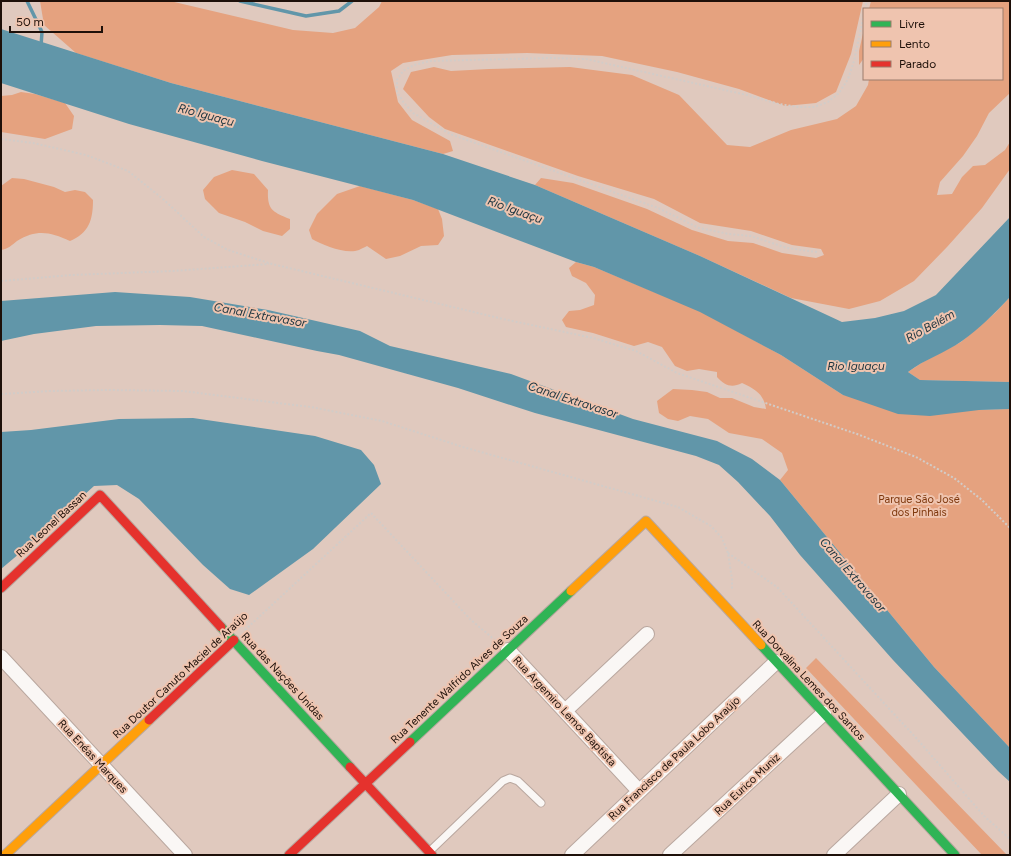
<svg xmlns="http://www.w3.org/2000/svg" width="1011" height="856" font-family="Figtree,sans-serif">
	<style>
		.green { fill: #e5a27f }
		.water { fill: #6196a9 }
		.lines { fill: none; stroke-linecap: round; stroke-linejoin: round }
		.stream { stroke: #6196a9; stroke-width: 3.5 }
		.lane-casing { stroke: #b9a79f; stroke-width: 9 }
		.street-casing { stroke: #b9a79f; stroke-width: 16 }
		.fast-casing { stroke: #b9a79f; stroke-width: 11 }
		.slow-casing { stroke: #b9a79f; stroke-width: 11 }
		.jam-casing { stroke: #b9a79f; stroke-width: 11 }
		.path { stroke: #d2ccc8; stroke-width: 2; stroke-dasharray: 2 2; stroke-linecap: butt }
		.lane { stroke: #faf7f5; stroke-width: 7 }
		.street { stroke: #faf7f5; stroke-width: 14 }
		.fast { stroke: #30b455; stroke-width: 9 }
		.slow { stroke: #ff9f0a; stroke-width: 9 }
		.jam { stroke: #e5322d; stroke-width: 9 }
		.labels { text-anchor: middle; stroke-width: 4; stroke-linejoin: round; paint-order: stroke }
		.park-label { font-size: 11px; fill: #7f380d; stroke: #efc4af }
		.street-label { font-size: 11px; fill: #1e1009; stroke: #efc4af }
		.water-label { font-size: 12px; font-style: italic; fill: #1b343f; stroke: #efc4af }
	</style>
	<rect width="100%" height="100%" fill="#e0c9be"/>
	<path class="green" d="M 40,1 L 170,1 L 293,30 L 333,33 L 355,28 L 379,7 L 382,1 L 863,1 L 851,54 L 836,92 L 816,103 L 785,106 L 739,89 L 677,72 L 602,56 L 527,53 L 452,55 L 403,63 L 391,71 L 398,102 L 412,120 L 450,141 L 453,151 L 443,154 L 171,83 L 76,53 L 44,25 Z
		M 871,1 L 1010,1 L 1010,93 L 989,113 L 977,136 L 963,156 L 940,182 L 937,195 L 952,194 L 962,177 L 973,166 L 985,165 L 1005,150 L 1010,142 L 1010,169 L 982,208 L 947,247 L 914,281 L 880,301 L 849,309 L 791,298 L 700,256 L 535,185 L 541,178 L 573,183 L 647,209 L 692,230 L 728,241 L 753,243 L 782,253 L 816,258 L 824,255 L 821,249 L 792,245 L 751,231 L 700,223 L 654,199 L 578,176 L 445,129 L 429,117 L 403,89 L 411,72 L 434,67 L 451,71 L 489,69 L 570,67 L 632,75 L 679,95 L 727,145 L 750,147 L 791,130 L 837,119 L 856,106 L 868,85 L 869,79 L 1002,79 L 1002,9 L 869,9 Z
		M 864,29 L 864,58 L 859,65 L 859,51 Z
		M 21,92 L 35,94 L 65,103 L 74,116 L 72,129 L 45,139 L 1,132 L 1,96 L 12,95 Z
		M 232,170 L 254,174 L 268,190 C 267,210 273,212 290,219 L 290,229 L 282,236 L 263,231 L 245,222 L 219,213 L 205,199 L 203,190 L 214,177 Z
		M 12,178 L 24,179 L 54,187 L 65,192 L 75,190 L 85,192 L 93,200 C 93,220 89,233 70,241 C 50,232 37,229 17,241 C 12,245 8,249 1,250 L 1,186 Z
		M 360,186 L 413,200 L 438,209 L 442,219 L 444,236 L 438,245 L 421,246 L 400,256 L 386,259 L 367,246 C 365,247 361,249 359,250 C 346,255 323,245 312,239 L 309,230 L 317,214 L 337,194 Z
		M 576,262 L 594,267 L 700,311 L 781,355 L 843,395 L 979,410 L 1010,409 L 1010,748 L 934,667 L 780,480 L 788,470 L 782,453 L 762,439 L 729,433 L 708,419 L 690,416 L 678,421 L 668,419 L 659,413 L 657,401 L 673,389 L 692,390 L 707,392 L 720,398 L 732,398 L 754,407 L 766,409 C 764,394 755,389 742,383 C 732,388 725,386 717,377 L 717,372 L 699,369 L 687,371 L 675,366 L 662,347 L 648,342 L 634,346 L 593,333 L 566,327 L 562,320 L 569,311 L 580,310 L 594,305 L 595,295 L 586,283 L 572,276 L 569,268 Z
		M 1010,297 L 1010,382 L 920,380 L 908,372 L 923,362 L 961,342 L 995,313 Z
		M 816,658 L 1007,855 L 982,855 L 806,668 Z"/>
	<path class="water" d="M 1,29 L 171,83 L 443,154 L 535,185 L 700,256 L 842,322 L 875,318 L 904,311 L 936,295 L 1010,217 L 1010,297 C 995,313 979,329 962,341 C 945,353 925,359 908,372 L 920,380 L 1010,382 L 1010,409 L 979,410 L 930,416 L 898,414 L 843,395 L 781,355 L 700,312 L 594,267 L 576,262 L 413,200 L 262,161 L 129,124 L 1,83 Z
		M 115,292 L 190,297 L 268,310 L 360,331 L 390,346 L 511,374 L 633,419 L 717,441 L 752,459 L 780,480 L 934,667 L 1010,748 L 1010,782 L 998,771 L 893,660 L 800,555 L 770,516 L 738,482 L 719,465 L 696,456 L 535,413 L 458,388 L 339,355 L 317,351 L 202,326 L 160,325 L 96,326 L 34,334 L 1,341 L 1,301 Z
		M 193,418 L 315,436 L 361,450 L 374,465 L 381,484 L 313,549 L 249,595 L 230,589 L 203,565 L 139,499 L 117,485 L 94,486 L 20,553 L 1,569 L 1,432 L 31,430 L 119,419 Z"/>
	<g class="lines">
		<path class="stream" d="M 27,1 L 42,32 L 41,46
			M 240,1 L 306,16 L 339,11 L 352,1"/>
		<defs>
			<path id="lane" d="M 431,850 L 503,781 L 510,778 L 518,781 L 541,803"/>
			<path id="street" d="M 508,650 L 639,791
				M 1,657 L 185,855
				M 565,711 L 647,634
				M 572,855 L 776,662
				M 670,855 L 824,713
				M 834,855 L 899,794"/>
			<path id="fast" d="M 221,627 L 350,767
				M 761,645 L 955,855
				M 410,742 L 571,591"/>
			<path id="slow" d="M 571,591 L 646,521 L 761,645
				M 5,855 L 149,720"/>
			<path id="jam" d="M 1,588 L 100,495 L 221,627
				M 149,720 L 234,640
				M 350,767 L 432,855
				M 289,855 L 410,742"/>
		</defs>
		<use href="#lane" class="lane-casing"/>
		<use href="#street" class="street-casing"/>
		<use href="#fast" class="fast-casing"/>
		<use href="#slow" class="slow-casing"/>
		<use href="#jam" class="jam-casing"/>
		<path class="path" d="M 865,9 L 867,1
			M 1,139 L 33,143 L 86,155 L 128,171 L 163,199 L 204,237 L 228,250 L 272,264 L 503,319 L 593,338 L 636,351 L 677,373 L 857,434 L 916,457 L 954,478 L 982,500 L 1010,528
			M 817,252 L 787,248 L 751,236 L 729,234 L 699,228 L 658,208 L 450,134 L 413,113 L 404,103 L 397,92 L 397,80 L 403,71 L 414,65 L 430,61 L 551,58 L 586,59 L 747,95 L 779,104 L 798,107 L 814,107 L 828,102 L 839,93 L 848,79 L 854,61 L 864,14
			M 1,281 L 72,275 L 173,271 L 269,264
			M 1,394 L 50,391 L 107,390 L 182,391 L 311,407 L 382,421 L 463,447 L 678,507 L 711,526 L 722,538 L 728,553 L 732,579 L 732,590
			M 728,553 L 777,587 L 918,740 L 984,816 L 1010,839
			M 245,630 L 371,513 L 471,620 L 495,640"/>
		<use href="#lane" class="lane"/>
		<use href="#street" class="street"/>
		<use href="#fast" class="fast"/>
		<use href="#slow" class="slow"/>
		<use href="#jam" class="jam"/>
	</g>
	<g class="labels">
		<g class="park-label">
			<text x="919" y="503">Parque São José<tspan x="919" dy="13">dos Pinhais</tspan></text>
		</g>
		<g class="street-label">
			<text transform="translate(51 524) rotate(-43)" y="4">Rua Leonel Bassan</text>
			<text transform="translate(180 675) rotate(-43)" y="4">Rua Doutor Canuto Maciel de Araújo</text>
			<text transform="translate(283 676) rotate(47)" y="4">Rua das Nações Unidas</text>
			<text transform="translate(459 679) rotate(-43)" y="4">Rua Tenente Walfrido Alves de Souza</text>
			<text transform="translate(809 680) rotate(47)" y="4">Rua Dorvalina Lemes dos Santos</text>
			<text transform="translate(565 711) rotate(47)" y="4">Rua Argemiro Lemos Baptista</text>
			<text transform="translate(93 756) rotate(47)" y="4">Rua Enéas Marques</text>
			<text transform="translate(674 758) rotate(-43)" y="4">Rua Francisco de Paula Lobo Araújo</text>
			<text transform="translate(747 784) rotate(-43)" y="4">Rua Eurico Muniz</text>
		</g>
		<g class="water-label">
			<text transform="translate(206 115) rotate(15)" y="4">Rio Iguaçu</text>
			<text transform="translate(515 210) rotate(20)" y="4">Rio Iguaçu</text>
			<text transform="translate(260 315) rotate(10)" y="4">Canal Extravasor</text>
			<text transform="translate(930 326) rotate(-29)" y="4">Rio Belém</text>
			<text x="856" y="370">Rio Iguaçu</text>
			<text transform="translate(573 400) rotate(18)" y="4">Canal Extravasor</text>
			<text transform="translate(853 575) rotate(49)" y="4">Canal Extravasor</text>
		</g>
	</g>
	<rect width="1011" height="856" fill="none" stroke="#1e1009" stroke-width="4"/>
	<rect x="863" y="8" width="140" height="72" fill="#efc4af" stroke="#9b7c6d"/>
	<rect x="871" y="21" width="20" height="6" fill="#30b455" stroke="#9b7c6d"/>
	<text x="899" y="28" font-size="12" fill="#1e1009">Livre</text>
	<rect x="871" y="41" width="20" height="6" fill="#ff9f0a" stroke="#9b7c6d"/>
	<text x="899" y="48" font-size="12" fill="#1e1009">Lento</text>
	<rect x="871" y="61" width="20" height="6" fill="#e5322d" stroke="#9b7c6d"/>
	<text x="899" y="68" font-size="12" fill="#1e1009">Parado</text>
	<path d="M10 26v6h92v-6" fill="none" stroke="#1e1009" stroke-width="2"/>
	<text x="16" y="26" font-size="12" fill="#1e1009" stroke="#efc4af" stroke-width="3" paint-order="stroke">50 m</text>
</svg>
